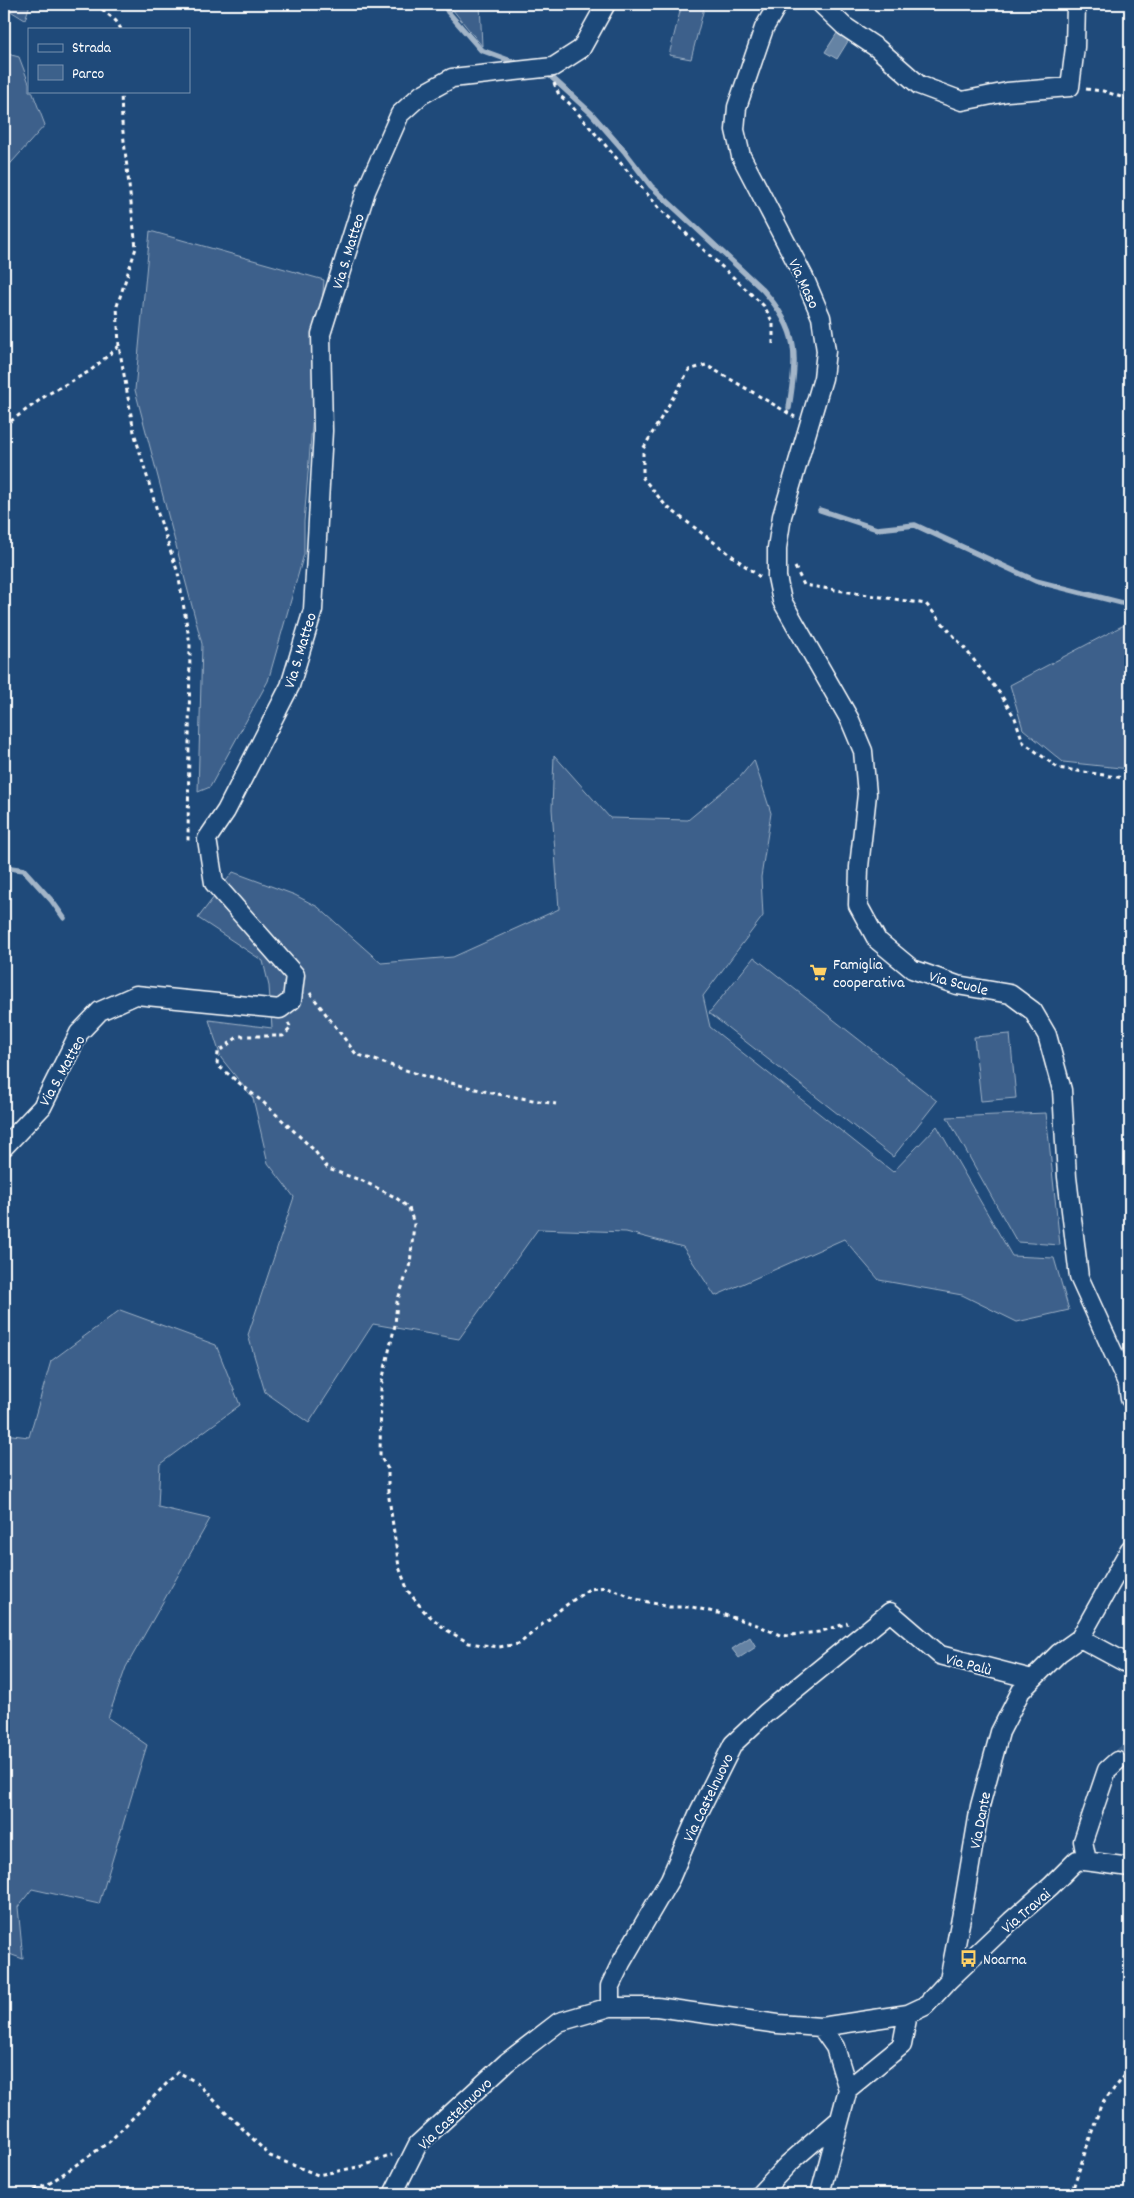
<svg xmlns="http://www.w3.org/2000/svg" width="1134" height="2198" font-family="Dekko,sans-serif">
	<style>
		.green { fill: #3c618b; stroke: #9eb0c5 }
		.water { fill: #6583a4; stroke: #a3b5c8 }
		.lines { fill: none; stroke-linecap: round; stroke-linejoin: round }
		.stream { stroke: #a3b5c8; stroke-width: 5.5 }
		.minor-tunnel { stroke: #41658e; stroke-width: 18; stroke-dasharray: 18 9; stroke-linecap: butt }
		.minor-casing { stroke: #fff; stroke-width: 21 }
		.path { stroke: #fff; stroke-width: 3; stroke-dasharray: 4 4; stroke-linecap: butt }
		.minor { stroke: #1f4a7a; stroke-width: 18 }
		.labels { text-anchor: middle; stroke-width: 4; stroke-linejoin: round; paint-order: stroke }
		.street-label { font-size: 16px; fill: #fff; stroke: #1f4a7a }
		.poi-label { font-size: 16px; fill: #fff; stroke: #1f4a7a; text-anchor: start }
	</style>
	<rect width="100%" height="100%" fill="#1f4a7a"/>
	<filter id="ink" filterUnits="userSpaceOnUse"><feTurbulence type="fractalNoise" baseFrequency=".02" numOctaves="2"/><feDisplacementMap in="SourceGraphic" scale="10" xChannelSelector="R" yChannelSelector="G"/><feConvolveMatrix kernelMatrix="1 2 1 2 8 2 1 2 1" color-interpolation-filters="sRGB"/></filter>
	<g filter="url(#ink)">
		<path class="green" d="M 4,4 L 30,4 L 25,20 L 4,7 Z
			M 448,4 L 480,4 L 482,46 Z
			M 682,4 L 705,4 L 691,59 L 669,55 Z
			M 4,53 L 19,57 L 29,83 L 29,91 L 32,91 L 45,125 L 4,171 Z
			M 150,231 L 324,280 L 304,522 L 304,554 L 268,681 L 210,787 L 198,792 L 202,644 L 135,390 Z
			M 1122,626 L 1130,626 L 1130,732 L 1127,734 L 1130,735 L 1130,769 L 1063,762 L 1023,729 L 1010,685 Z
			M 554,755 L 610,818 L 688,820 L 740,777 L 754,760 L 771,813 L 761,877 L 763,916 L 703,996 L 710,1027 L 893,1172 L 937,1126 L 1012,1256 L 1054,1258 L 1069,1310 L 1017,1322 L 962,1295 L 879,1280 L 844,1239 L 715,1296 L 683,1247 L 626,1232 L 538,1229 L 459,1339 L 373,1324 L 309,1423 L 265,1392 L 248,1335 L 294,1197 L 268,1163 L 253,1098 L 221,1058 L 209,1020 L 272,1028 L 269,986 L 263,961 L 198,918 L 233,872 L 295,895 L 318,907 L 381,963 L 453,957 L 559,909 L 552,809 Z
			M 754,957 L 937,1101 L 893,1157 L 709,1013 Z
			M 1010,1034 L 1016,1098 L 981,1101 L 974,1037 Z
			M 1046,1113 L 1060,1245 L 1017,1242 L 947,1117 Z
			M 120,1310 L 216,1345 L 240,1405 L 160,1464 L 158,1507 L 210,1519 L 126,1667 L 108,1718 L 147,1745 L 99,1904 L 32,1889 L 18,1907 L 23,1959 L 4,1952 L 4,1434 L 29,1437 L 51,1361 Z"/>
		<path class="water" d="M 839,30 L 850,38 L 837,59 L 825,52 Z
			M 750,1637 L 756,1647 L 739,1658 L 732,1649 Z"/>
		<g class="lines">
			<path class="stream" d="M 444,4 L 448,12 L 481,50 L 522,65
				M 547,73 L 591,113 L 625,152 L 651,186 L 763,290 C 800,332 797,355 789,408
				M 820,510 L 877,529 L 915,525 L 1036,581 L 1130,605
				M 4,867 L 24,870 L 52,901 L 64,918"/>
			<path class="minor-tunnel" d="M 1117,1761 L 1130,1750"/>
			<defs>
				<path id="minor" d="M 778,4 L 764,28 L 737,107 L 735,130 L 741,156 L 804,277 L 821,317 L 826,351 L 823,378 L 782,516 L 777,548 L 777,577 L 782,601 L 850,720 L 863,751 L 867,794 L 859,867 L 858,905 L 877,940 L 912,969 L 957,985 L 1010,994 L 1033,1011 L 1047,1035 L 1062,1090 L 1067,1177 L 1079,1277 L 1128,1385 L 1130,1399
					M 821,4 L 844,26 L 877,48 L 919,85 L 962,101 L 1007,92 L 1070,87 L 1075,47 L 1076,4
					M 4,1147 L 42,1107 L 79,1033 L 100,1011 L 136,995 L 280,1009 L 292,1000 L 295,975 L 214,883 L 207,839 L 226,811 L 290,686 L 313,610 L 323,431 L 321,334 L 366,191 L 400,114 L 421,95 L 452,78 L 553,67 L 581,49 L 606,4
					M 1080,1638 L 1130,1665
					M 1087,1861 L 1083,1841 L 1107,1770 L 1117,1761
					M 949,1980 L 1011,1921 L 1051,1886 L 1077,1860 L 1130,1867
					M 610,2007 L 610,1986 L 621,1963 L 670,1879 L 699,1812 L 733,1744 L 766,1713 L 890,1612 L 940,1655 L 1032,1679
					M 821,2027 L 835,2047 L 848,2089
					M 393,2194 L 418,2144 L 507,2062 L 559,2022 L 610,2007 L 657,2007 L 778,2024 L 821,2027 L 908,2014 L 925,2006 L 949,1980 L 962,1913 L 980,1806 L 1000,1732 L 1021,1691 L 1059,1653 L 1080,1638 L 1130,1549
					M 760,2194 L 788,2164 L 839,2120
					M 820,2194 L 848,2089 L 902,2045 L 908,2014"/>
			</defs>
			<use href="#minor" class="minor-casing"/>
			<path class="path" d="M 96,4 L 116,21 L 121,29
				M 554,83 L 559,95 L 569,103 L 661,210 L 764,306 L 773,323 L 773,348
				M 1086,89 L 1103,91 L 1130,100
				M 119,346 L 117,306 L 136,248 L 122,123 L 121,91
				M 4,426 L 48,394 L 90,371 L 119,346 L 134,432 L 158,514 L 178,573 L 190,644 L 188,841
				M 795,567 L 804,585 L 926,604 L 966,650 L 1001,695 L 1015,718 L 1023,742 L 1058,768 L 1130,779
				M 760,577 L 666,506 L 643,478 L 643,449 L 689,370 L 706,365 L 795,417
				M 310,993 L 356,1054 L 427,1077 L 492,1093 L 556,1104
				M 288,1023 L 291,1028 L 283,1036 L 239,1036 L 218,1052 L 217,1065 L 264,1103 L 314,1150 L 328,1169 L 363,1181 L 395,1197 L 409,1208 L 414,1224 L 410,1264 L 397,1302 L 395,1325 L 381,1386 L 380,1456 L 388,1469 L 388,1491 L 399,1567 L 408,1591 L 424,1611 L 445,1629 L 469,1643 L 499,1647 L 519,1644 L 562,1608 L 589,1589 L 607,1587 L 636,1599 L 669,1607 L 692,1607 L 718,1613 L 757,1625 L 782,1636 L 819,1632 L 848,1623
				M 1130,2136 L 1128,2152 L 1130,2166
				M 27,2194 L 50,2183 L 109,2142 L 178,2072 L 196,2082 L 270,2156 L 318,2175 L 363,2166 L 392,2155
				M 1071,2194 L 1101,2105 L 1130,2069"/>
			<use href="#minor" class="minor"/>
		</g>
	</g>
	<defs>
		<symbol id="supermarket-bare" viewBox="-9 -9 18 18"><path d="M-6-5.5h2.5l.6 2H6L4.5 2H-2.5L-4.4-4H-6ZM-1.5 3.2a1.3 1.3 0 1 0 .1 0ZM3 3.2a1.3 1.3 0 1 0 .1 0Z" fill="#ffd166" stroke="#1f4a7a" stroke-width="2.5" paint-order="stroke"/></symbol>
		<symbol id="bus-bare" viewBox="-9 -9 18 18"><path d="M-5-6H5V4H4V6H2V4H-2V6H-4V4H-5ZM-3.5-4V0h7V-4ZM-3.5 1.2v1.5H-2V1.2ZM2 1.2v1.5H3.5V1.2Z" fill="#ffd166" stroke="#1f4a7a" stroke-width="2.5" paint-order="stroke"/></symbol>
	</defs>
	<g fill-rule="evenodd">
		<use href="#supermarket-bare" x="806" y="960" width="25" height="25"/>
		<use href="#bus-bare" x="956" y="1946" width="25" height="25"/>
	</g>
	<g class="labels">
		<g class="street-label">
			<text transform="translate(347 251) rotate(-73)" y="6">Via S. Matteo</text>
			<text transform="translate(805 283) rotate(65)" y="6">Via Maso</text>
			<text transform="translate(299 650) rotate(-73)" y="6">Via S. Matteo</text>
			<text transform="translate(959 982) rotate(14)" y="6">Via Scuole</text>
			<text transform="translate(61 1070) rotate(-61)" y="6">Via S. Matteo</text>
			<text transform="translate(969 1663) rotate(15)" y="6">Via Palù</text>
			<text transform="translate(707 1797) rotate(-64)" y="6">Via Castelnuovo</text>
			<text transform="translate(979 1820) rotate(-79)" y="6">Via Dante</text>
			<text transform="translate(1025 1910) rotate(-41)" y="6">Via Travai</text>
			<text transform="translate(454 2113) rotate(-44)" y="6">Via Castelnuovo</text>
		</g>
		<g class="poi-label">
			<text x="833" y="969">Famiglia<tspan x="833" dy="18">cooperativa</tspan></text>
			<text x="983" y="1964">Noarna</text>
		</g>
	</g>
	<rect width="1134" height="2198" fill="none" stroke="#1f4a7a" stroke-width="20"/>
	<rect x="10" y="10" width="1114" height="2178" fill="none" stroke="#fff" stroke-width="2" filter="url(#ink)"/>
	<rect x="28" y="28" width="162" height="65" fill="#1f4a7a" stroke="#7992af"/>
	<rect x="38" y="44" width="25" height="8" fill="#1f4a7a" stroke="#7992af"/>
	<text x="72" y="52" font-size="15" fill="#ffffff">Strada</text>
	<rect x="38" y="65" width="25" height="15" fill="#3c618b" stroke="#7992af"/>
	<text x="72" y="78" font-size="15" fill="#ffffff">Parco</text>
</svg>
